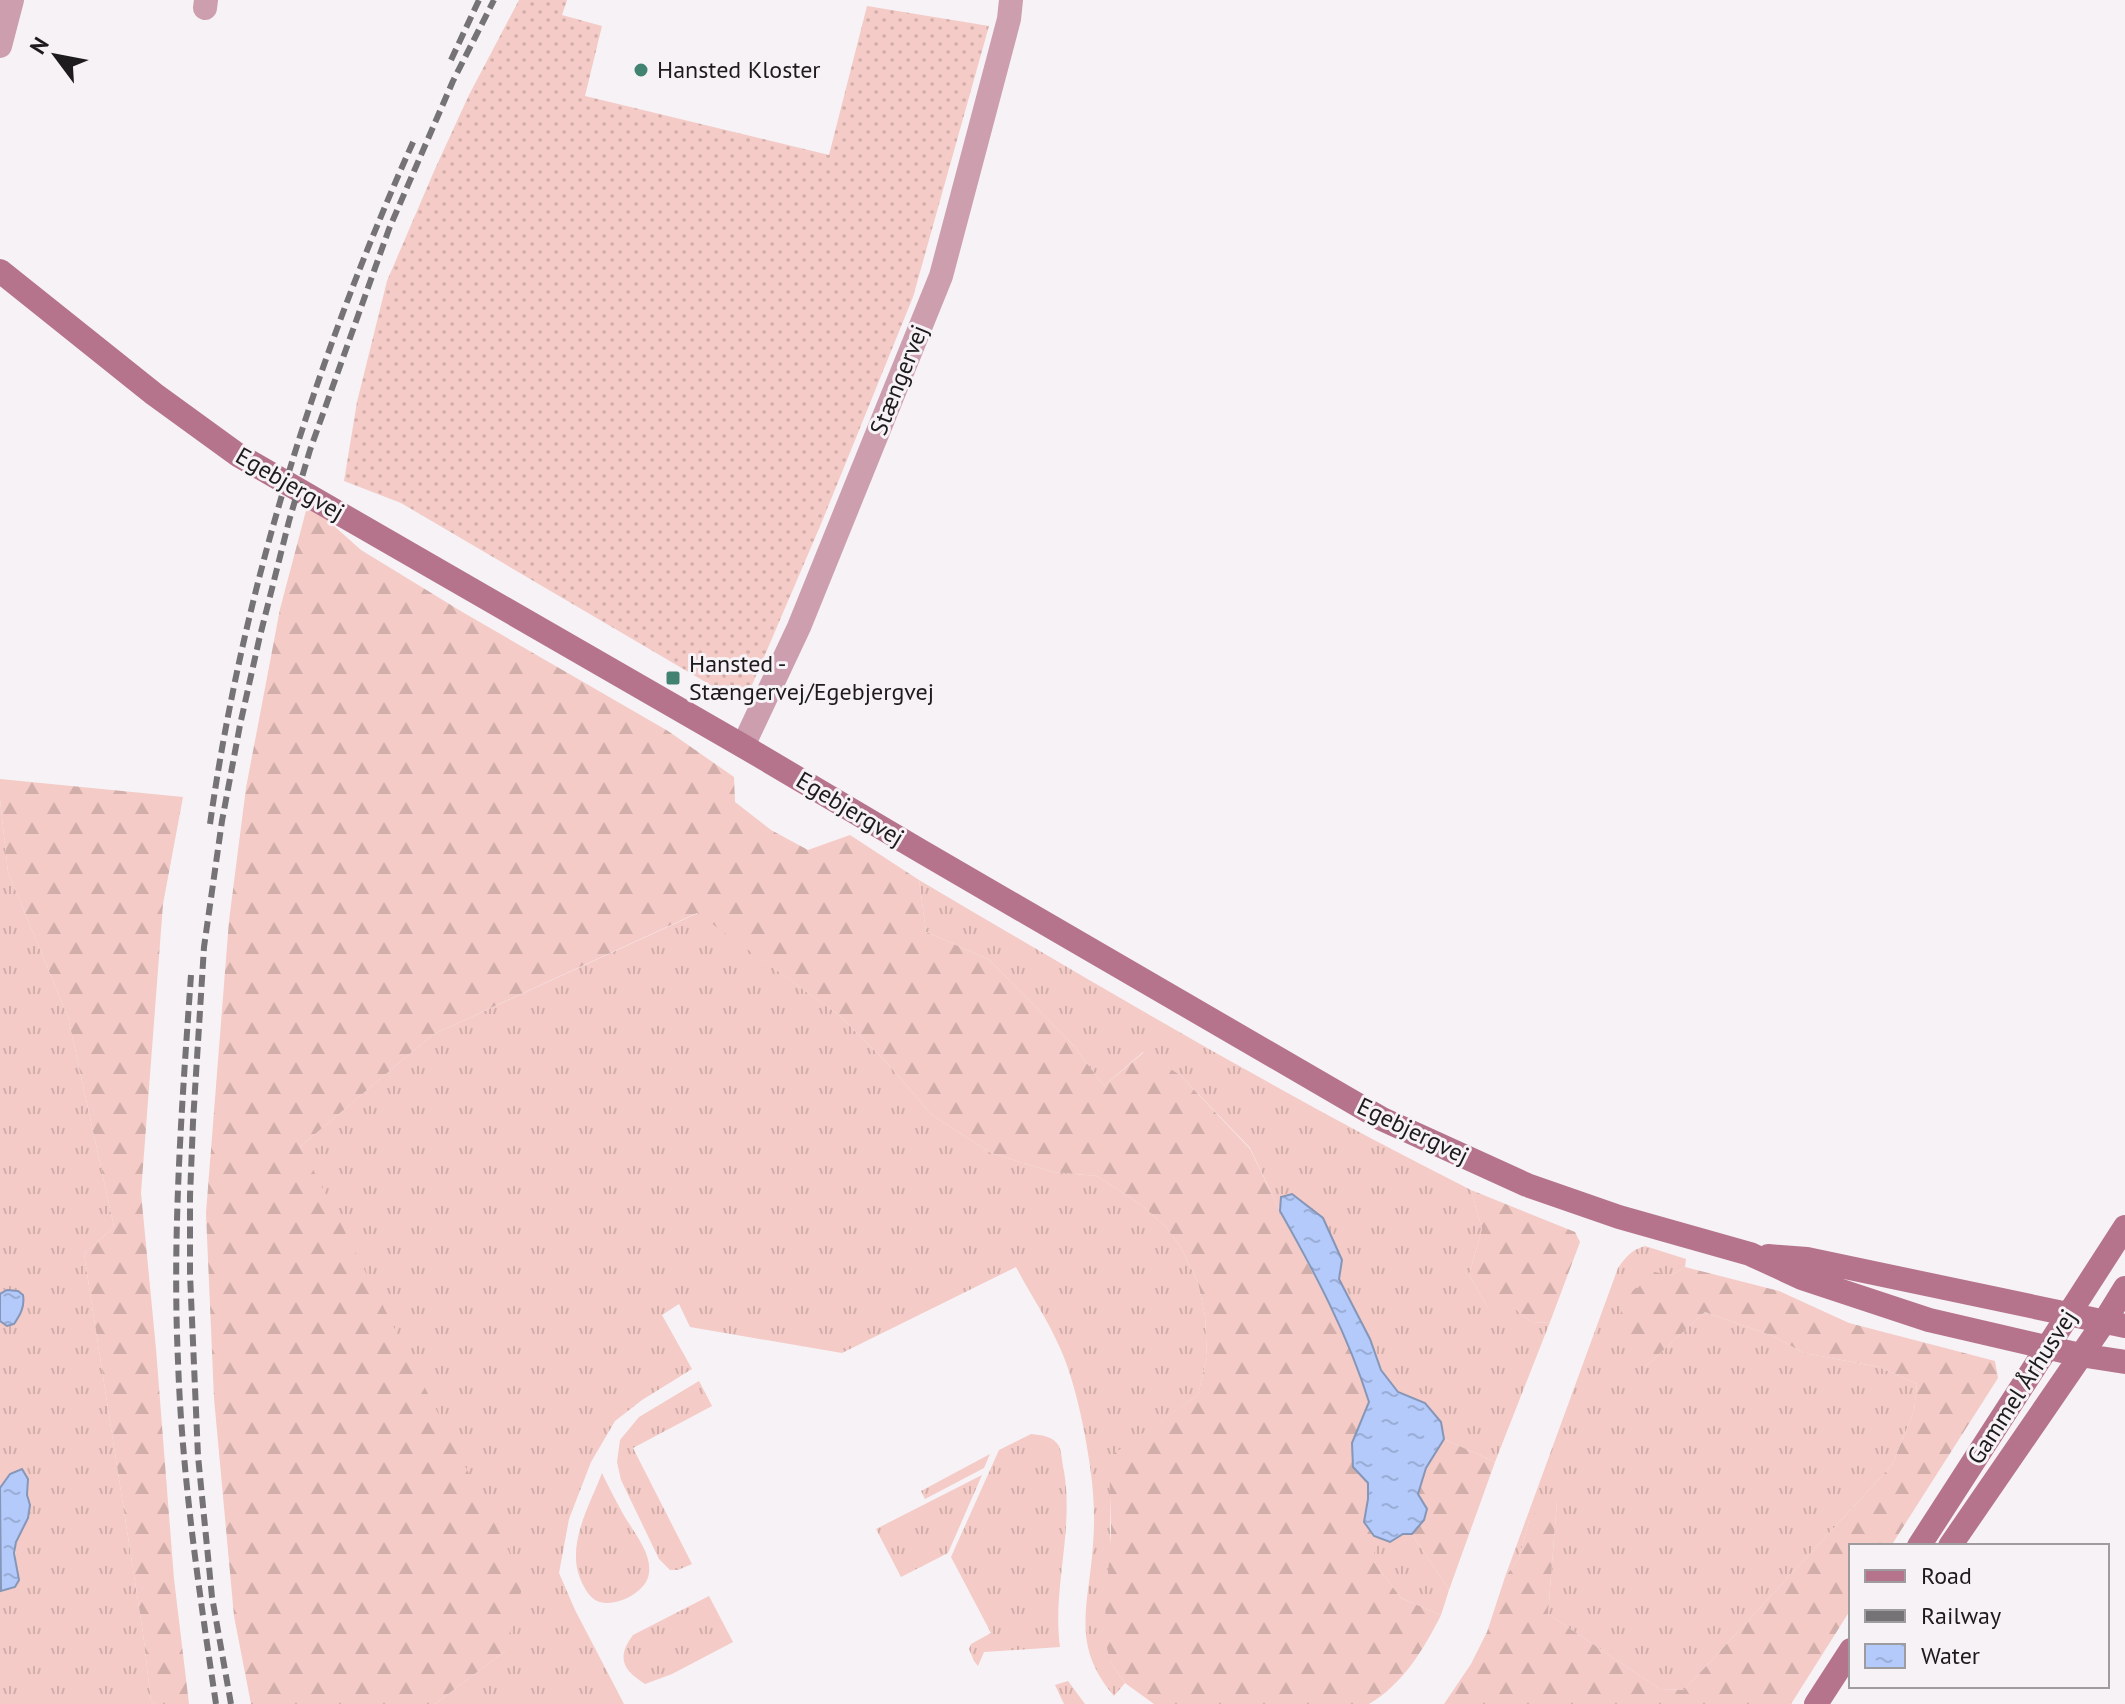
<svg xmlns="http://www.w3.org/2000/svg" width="2125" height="1704" font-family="'PT Sans',sans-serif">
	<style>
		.grass { fill: url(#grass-tufts) }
		.forest { fill: url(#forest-firs) }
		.garden { fill: url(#garden-dots) }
		.water { fill: url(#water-ripples); stroke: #8696b8; stroke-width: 2 }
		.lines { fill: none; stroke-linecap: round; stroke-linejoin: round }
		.street { stroke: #cc9eae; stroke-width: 24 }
		.secondary { stroke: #b6738c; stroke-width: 24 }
		.rail { stroke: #757375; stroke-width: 6; stroke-dasharray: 12 6; stroke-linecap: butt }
		.poi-dot { fill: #428271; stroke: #f6f2f6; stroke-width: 3 }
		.labels { text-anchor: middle; stroke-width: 6; stroke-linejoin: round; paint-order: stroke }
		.poi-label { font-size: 24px; fill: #1d1b1d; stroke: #f6f2f6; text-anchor: start }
		.street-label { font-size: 24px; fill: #1d1b1d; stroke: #f6f2f6 }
	</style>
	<defs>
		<pattern id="grass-tufts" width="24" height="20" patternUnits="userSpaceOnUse" patternTransform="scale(2)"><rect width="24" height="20" fill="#f4cbc6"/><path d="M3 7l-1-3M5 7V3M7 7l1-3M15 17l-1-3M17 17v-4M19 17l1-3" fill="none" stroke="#d1aeaa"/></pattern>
		<pattern id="forest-firs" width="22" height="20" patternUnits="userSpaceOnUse" patternTransform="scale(2)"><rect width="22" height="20" fill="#f4cbc6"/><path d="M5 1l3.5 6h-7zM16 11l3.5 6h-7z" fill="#d1aeaa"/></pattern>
		<pattern id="garden-dots" width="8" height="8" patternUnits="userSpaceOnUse" patternTransform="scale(2)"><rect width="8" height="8" fill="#f4cbc6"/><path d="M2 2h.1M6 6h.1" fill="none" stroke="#d1aeaa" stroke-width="1.8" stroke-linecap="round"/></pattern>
		<pattern id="water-ripples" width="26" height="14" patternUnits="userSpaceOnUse" patternTransform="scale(2)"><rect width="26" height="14" fill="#b3cafa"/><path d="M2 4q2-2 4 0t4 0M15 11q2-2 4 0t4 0" fill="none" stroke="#9aadd6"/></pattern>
	</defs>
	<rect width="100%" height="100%" fill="#f6f2f6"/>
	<path class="grass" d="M 0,799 L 8,872 L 68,1017 L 114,1227 L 84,1254 L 143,1633 L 151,1701 L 156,1704 L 0,1704 L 0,1590 L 2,1591 L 17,1564 C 11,1544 23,1524 30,1505 L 26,1495 L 28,1479 L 10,1474 L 0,1488 L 0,1321 L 1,1322 L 7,1290 L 0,1294 Z
		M 919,880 C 1101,987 1282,1095 1471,1190 L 1482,1229 L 1469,1275 L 1488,1308 L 1514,1308 L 1533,1323 L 1550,1322 L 1495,1462 L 1444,1439 L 1441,1422 L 1425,1403 L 1398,1392 L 1381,1369 L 1370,1339 L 1339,1279 L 1342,1259 L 1281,1197 L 1280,1211 L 1250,1148 L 1180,1075 L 1143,1052 L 1104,1086 L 1074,1046 L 988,959 L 926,932 Z
		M 698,913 L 840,1016 L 887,1063 L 932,1115 L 991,1153 L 1053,1172 L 1097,1176 L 1144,1207 L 1166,1227 L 1181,1248 L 1198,1282 L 1205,1316 L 1207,1357 L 1198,1395 L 1110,1457 L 1110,1662 L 1125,1683 L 1114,1696 C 1070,1645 1089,1605 1093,1545 C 1095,1519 1094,1493 1090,1466 C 1085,1430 1075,1381 1060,1348 C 1048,1320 1030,1294 1016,1267 L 842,1353 L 690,1327 L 679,1304 L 662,1315 L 692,1369 L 642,1400 L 615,1421 L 591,1462 L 569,1519 L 559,1573 L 575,1610 L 624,1704 L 435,1704 L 505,1651 L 301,1146 L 432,1035 Z
		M 1645,1246 L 1686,1259 L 1685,1267 L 1670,1276 L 1645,1367 L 1705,1312 L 1773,1336 L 1804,1353 L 1879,1367 L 1917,1384 L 1914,1411 L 1892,1465 L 1684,1690 L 1660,1689 L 1548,1614 L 1557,1501 L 1529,1521 L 1519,1558 L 1505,1577 L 1618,1268 C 1626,1257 1631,1250 1645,1246 Z
		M 699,1381 L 712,1406 L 633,1448 L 692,1564 L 678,1570 L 670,1570 L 659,1559 L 621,1480 L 617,1462 L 620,1440 L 639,1417 Z
		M 1031,1434 C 1041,1435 1053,1436 1059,1446 C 1062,1453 1062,1464 1064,1471 C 1074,1532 1052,1589 1060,1647 L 984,1652 L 978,1666 L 974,1661 L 969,1649 L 971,1644 L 991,1633 L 951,1557 L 999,1450 Z
		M 990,1454 L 984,1468 L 925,1499 L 921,1491 Z
		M 602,1473 C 608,1486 615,1499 622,1512 C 631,1529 652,1552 649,1573 C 647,1593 612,1610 595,1600 C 586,1594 579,1578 577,1568 C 571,1536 591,1502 602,1473 Z
		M 982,1475 L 948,1553 L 901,1577 L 876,1529 Z
		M 1403,1534 L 1412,1534 L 1449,1590 L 1441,1615 L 1401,1598 L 1374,1562 L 1374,1536 L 1390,1542 Z
		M 709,1596 L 733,1642 L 672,1674 L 645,1684 C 623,1670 616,1658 633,1635 Z
		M 1068,1681 L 1085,1704 L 1064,1704 L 1055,1685 Z"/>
	<path class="forest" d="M 307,507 L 325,518 L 361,550 L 464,613 L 668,731 L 734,777 L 735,802 L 771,830 L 808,850 L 850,835 L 919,880 L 926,932 L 988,959 L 1074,1046 L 1104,1086 L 1144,1052 L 1180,1075 L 1250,1149 L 1280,1211 L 1331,1308 L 1357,1363 L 1369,1402 L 1352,1443 L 1353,1467 L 1368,1483 L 1368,1499 L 1364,1522 L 1374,1536 L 1374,1562 L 1401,1598 L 1441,1615 C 1424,1649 1402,1685 1369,1704 L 1154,1704 L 1125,1683 L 1110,1662 L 1104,1633 L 1111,1530 L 1109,1457 L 1198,1395 L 1207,1357 L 1205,1316 L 1198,1282 L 1181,1248 L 1166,1227 L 1144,1207 L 1097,1176 L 1053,1172 L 991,1153 L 932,1115 L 887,1063 L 840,1016 L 697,913 L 432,1035 L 301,1146 L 524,1581 L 505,1651 L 435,1704 L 251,1704 L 234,1616 L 214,1398 L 206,1213 L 229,921 L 246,788 L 280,609 Z
		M 0,779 L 183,797 L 163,904 L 141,1193 L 156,1349 L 174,1579 L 189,1704 L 156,1704 L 151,1701 L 143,1633 L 84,1254 L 114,1227 L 68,1017 L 8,872 L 0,799 Z
		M 1471,1190 L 1575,1232 L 1580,1242 L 1550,1322 L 1533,1323 L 1514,1308 L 1488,1308 L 1469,1275 L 1482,1229 Z
		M 1685,1267 L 1779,1291 L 1849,1323 L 1995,1361 L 1998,1378 L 1891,1546 L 1851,1546 L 1851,1609 L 1791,1704 L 1444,1704 L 1471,1664 L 1487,1632 L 1505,1577 L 1519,1558 L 1529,1521 L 1543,1501 L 1554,1497 L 1557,1501 L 1548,1614 L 1660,1689 L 1684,1690 L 1892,1465 L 1914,1411 L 1917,1384 L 1879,1367 L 1804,1353 L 1773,1336 L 1705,1312 L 1645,1367 C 1616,1341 1616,1330 1625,1294 L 1639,1287 L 1648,1270 L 1670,1276 Z
		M 1444,1439 L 1495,1462 L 1449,1590 L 1412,1534 L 1424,1520 L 1418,1494 L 1426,1468 Z"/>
	<path class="garden" d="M 519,0 L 567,0 L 562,15 L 602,26 L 585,96 L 829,155 L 867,6 L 989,26 L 913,297 L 821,524 L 752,685 L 731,697 L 401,503 L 344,481 L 357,402 L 387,281 L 435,169 L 469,95 Z"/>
	<path class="water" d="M 1292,1194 L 1323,1218 L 1342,1260 L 1339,1279 L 1370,1339 L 1381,1370 L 1398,1392 L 1425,1403 L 1441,1422 L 1444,1439 L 1426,1468 L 1418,1494 L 1427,1509 L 1424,1520 L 1412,1534 L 1403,1534 L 1390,1542 L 1374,1536 L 1364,1522 L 1368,1499 L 1368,1483 L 1353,1467 L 1352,1443 L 1369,1402 C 1348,1335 1315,1273 1280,1211 L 1281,1197 Z
		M 7,1290 L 18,1291 L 23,1295 C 25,1307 20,1315 14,1324 L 7,1326 L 0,1321 L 0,1294 Z
		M 22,1469 L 28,1479 L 27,1495 L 30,1505 L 28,1518 L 16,1542 L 14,1553 L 19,1580 L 15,1587 L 1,1591 L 0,1488 L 10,1474 Z"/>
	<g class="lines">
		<path class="street" d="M 205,8 L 206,0
			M 0,46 L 12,0
			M 743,746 L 799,627 L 941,276 L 1009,19 L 1011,0"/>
		<path class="secondary" d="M 0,271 L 154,394 L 238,455 L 743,746 L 919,850 L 1382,1119 L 1527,1185 L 1619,1217 L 1750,1254 L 1802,1278 L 1929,1320 L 2080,1355 L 2125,1362
			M 1768,1256 L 1807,1259 L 2125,1326
			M 1919,1546 L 2125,1227
			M 1950,1546 L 2104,1322 L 2125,1288
			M 1816,1704 L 1851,1650"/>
		<path class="rail" d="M 451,60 L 479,0
			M 210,824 C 243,589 317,356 414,140
			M 191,975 C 182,1104 172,1232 178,1361 C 182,1476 199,1591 216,1704
			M 231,1704 L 212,1597 L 198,1456 L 190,1274 L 190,1196 L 193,1122 L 204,947 L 222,821 L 240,725 L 259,640 L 289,521 L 310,450 L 389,229 L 453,81 L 494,0"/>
	</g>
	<g class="poi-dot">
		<circle cx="641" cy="70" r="8"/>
		<rect x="665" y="670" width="16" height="16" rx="4"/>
	</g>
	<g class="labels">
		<g class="poi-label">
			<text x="657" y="78">Hansted Kloster</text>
			<text x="689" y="672">Hansted -<tspan x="689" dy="28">Stængervej/Egebjergvej</tspan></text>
		</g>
		<g class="street-label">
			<text transform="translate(899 380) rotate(-68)" y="8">Stængervej</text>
			<text transform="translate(290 484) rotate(30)" y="8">Egebjergvej</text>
			<text transform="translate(850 809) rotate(31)" y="8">Egebjergvej</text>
			<text transform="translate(1413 1131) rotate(26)" y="8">Egebjergvej</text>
			<text transform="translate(2022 1387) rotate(-57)" y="8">Gammel Århusvej</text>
		</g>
	</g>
	<rect x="1849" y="1544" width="260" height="144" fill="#f6f2f6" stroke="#9f9c9f" stroke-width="2"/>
	<rect x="1865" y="1570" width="40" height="12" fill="#b6738c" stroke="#9f9c9f" stroke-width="2"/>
	<text x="1921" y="1584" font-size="24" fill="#1d1b1d">Road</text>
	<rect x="1865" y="1610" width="40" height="12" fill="#757375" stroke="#9f9c9f" stroke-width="2"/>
	<text x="1921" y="1624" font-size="24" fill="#1d1b1d">Railway</text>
	<rect x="1865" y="1644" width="40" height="24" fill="url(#water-ripples)" stroke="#9f9c9f" stroke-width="2"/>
	<text x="1921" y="1664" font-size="24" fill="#1d1b1d">Water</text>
	<g transform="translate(56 56) rotate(302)" stroke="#f6f2f6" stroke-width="6" paint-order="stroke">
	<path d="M0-6L14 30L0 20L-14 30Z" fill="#1d1b1d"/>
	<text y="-12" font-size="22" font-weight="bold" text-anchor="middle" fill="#1d1b1d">N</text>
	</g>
</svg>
